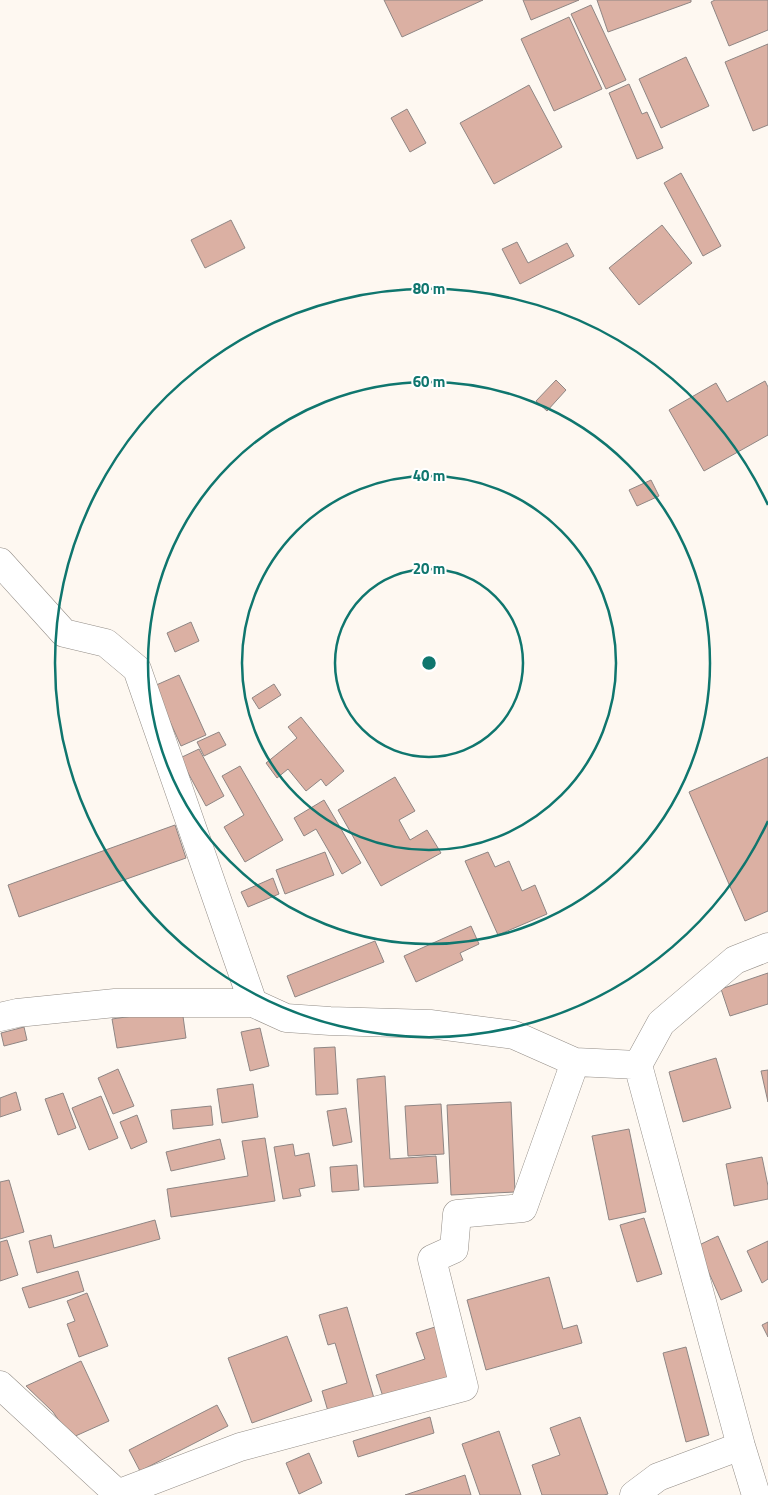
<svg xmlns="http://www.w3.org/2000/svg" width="768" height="1495" font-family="'Titillium Web',sans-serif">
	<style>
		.building { fill: #dbb0a3; stroke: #8f8684 }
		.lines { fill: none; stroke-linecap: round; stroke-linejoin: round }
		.minor-casing { stroke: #938d87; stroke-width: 29 }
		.tertiary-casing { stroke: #938d87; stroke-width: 29 }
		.minor { stroke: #fff; stroke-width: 28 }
		.tertiary { stroke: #fff; stroke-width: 28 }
		.ring { fill: none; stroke: #0f766e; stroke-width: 2.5 }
		.centre { fill: #0f766e; stroke: #fff; stroke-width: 2.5 }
		.ring-label { font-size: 15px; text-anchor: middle; font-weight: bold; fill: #0f766e; stroke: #fff; stroke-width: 4; stroke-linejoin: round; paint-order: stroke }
	</style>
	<rect width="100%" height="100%" fill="#fef8f1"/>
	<path class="building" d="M 384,0 L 483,0 L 402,37 Z
		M 523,0 L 579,0 L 531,20 Z
		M 597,0 L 691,0 L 691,2 L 608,32 Z
		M 715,0 L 768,0 L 768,30 L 729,46 L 711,2 Z
		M 591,5 L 626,80 L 606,89 L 571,14 Z
		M 569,17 L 602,89 L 554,111 L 521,39 Z
		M 768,44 L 768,125 L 753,131 L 725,62 Z
		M 686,57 L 709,106 L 661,128 L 639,79 Z
		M 629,84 L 642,114 L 647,112 L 663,148 L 637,159 L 609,93 Z
		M 529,85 L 562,147 L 494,184 L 460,123 Z
		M 407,109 L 426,143 L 410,152 L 391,118 Z
		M 681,173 L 721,246 L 703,256 L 664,183 Z
		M 231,220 L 245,248 L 205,268 L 191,240 Z
		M 662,225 L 692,263 L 639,305 L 609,268 Z
		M 517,242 L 528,263 L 567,243 L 574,256 L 520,284 L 502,249 Z
		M 556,380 L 566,390 L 547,411 L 536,401 Z
		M 765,381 L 768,387 L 768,435 L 704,471 L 669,410 L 716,383 L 727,402 Z
		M 651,480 L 659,496 L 637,506 L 629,490 Z
		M 191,622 L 199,641 L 175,652 L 167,633 Z
		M 179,675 L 206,735 L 181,746 L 154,686 Z
		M 274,684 L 281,695 L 259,709 L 252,698 Z
		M 301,717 L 344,771 L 326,786 L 321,779 L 306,791 L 288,769 L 277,778 L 266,763 L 297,738 L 288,727 Z
		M 219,732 L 226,745 L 204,756 L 197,742 Z
		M 199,749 L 224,796 L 206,806 L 180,758 Z
		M 768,757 L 768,911 L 745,921 L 689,792 Z
		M 240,766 L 283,840 L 245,862 L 224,827 L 244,815 L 222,776 Z
		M 395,777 L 415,811 L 399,820 L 410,840 L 427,830 L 441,853 L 381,886 L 338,810 Z
		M 324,800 L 361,863 L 342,874 L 316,829 L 304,836 L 294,818 Z
		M 175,825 L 186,858 L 19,917 L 8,885 Z
		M 325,852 L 334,875 L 285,894 L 276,870 Z
		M 488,852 L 495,867 L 509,861 L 522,891 L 535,885 L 547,914 L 498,935 L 465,861 Z
		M 273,878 L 279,894 L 248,907 L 241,892 Z
		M 471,926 L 479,944 L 460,953 L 463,960 L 416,982 L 404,956 Z
		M 375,941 L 384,962 L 295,997 L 287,976 Z
		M 768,973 L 768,1004 L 730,1016 L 721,989 Z
		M 182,1009 L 186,1038 L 117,1048 L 112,1019 Z
		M 24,1027 L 27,1040 L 4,1046 L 1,1033 Z
		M 260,1028 L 269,1066 L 250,1071 L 241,1032 Z
		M 335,1047 L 338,1094 L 316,1095 L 314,1048 Z
		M 716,1058 L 731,1108 L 683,1122 L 669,1072 Z
		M 118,1069 L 134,1106 L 113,1114 L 98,1078 Z
		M 768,1070 L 768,1102 L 761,1071 Z
		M 385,1076 L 390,1159 L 436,1156 L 438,1183 L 364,1187 L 357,1079 Z
		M 253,1084 L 258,1117 L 222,1123 L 217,1089 Z
		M 16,1092 L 21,1110 L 0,1117 L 0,1098 Z
		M 63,1093 L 76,1128 L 58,1135 L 45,1099 Z
		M 101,1096 L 118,1138 L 89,1150 L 72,1108 Z
		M 511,1102 L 515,1192 L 451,1195 L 447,1105 Z
		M 441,1104 L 444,1154 L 408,1156 L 405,1106 Z
		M 211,1106 L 213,1125 L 173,1129 L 171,1110 Z
		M 346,1108 L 352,1142 L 333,1146 L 327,1111 Z
		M 137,1115 L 147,1142 L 131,1149 L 120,1122 Z
		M 629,1129 L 646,1212 L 609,1220 L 592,1136 Z
		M 265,1138 L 275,1201 L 171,1217 L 167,1189 L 248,1176 L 242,1141 Z
		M 220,1139 L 225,1159 L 171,1171 L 166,1152 Z
		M 293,1144 L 295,1156 L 309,1153 L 315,1186 L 299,1189 L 301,1196 L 283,1199 L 274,1147 Z
		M 762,1157 L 768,1186 L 768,1199 L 734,1206 L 726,1164 Z
		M 357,1165 L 359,1190 L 332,1192 L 330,1167 Z
		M 9,1180 L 24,1232 L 0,1239 L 0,1182 Z
		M 644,1218 L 662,1274 L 637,1282 L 620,1225 Z
		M 155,1220 L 160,1239 L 37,1273 L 29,1241 L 51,1235 L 54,1248 Z
		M 718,1236 L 742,1291 L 721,1300 L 697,1246 Z
		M 7,1240 L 18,1275 L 0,1281 L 0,1242 Z
		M 768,1241 L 768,1279 L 762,1283 L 747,1251 Z
		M 78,1271 L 84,1291 L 29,1308 L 22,1288 Z
		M 549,1277 L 563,1329 L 577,1325 L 582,1343 L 486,1370 L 467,1300 Z
		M 87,1293 L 108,1346 L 79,1357 L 67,1324 L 75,1321 L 67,1301 Z
		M 347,1307 L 376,1405 L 330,1418 L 322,1391 L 347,1383 L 335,1343 L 328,1345 L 319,1315 Z
		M 768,1322 L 768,1337 L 762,1325 Z
		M 435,1327 L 452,1377 L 384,1400 L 376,1375 L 425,1359 L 416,1333 Z
		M 287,1336 L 312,1401 L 252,1423 L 228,1358 Z
		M 686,1347 L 709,1435 L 686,1442 L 663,1353 Z
		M 81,1361 L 109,1421 L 71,1438 L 53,1412 L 26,1386 Z
		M 217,1405 L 228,1426 L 140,1471 L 129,1450 Z
		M 430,1417 L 434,1433 L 358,1457 L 353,1441 Z
		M 580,1417 L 608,1494 L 604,1495 L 542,1495 L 532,1465 L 560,1455 L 550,1428 Z
		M 499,1431 L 521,1495 L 480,1495 L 462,1444 Z
		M 309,1453 L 322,1483 L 299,1494 L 286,1463 Z
		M 465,1475 L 471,1495 L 405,1495 Z"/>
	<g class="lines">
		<defs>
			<path id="minor" d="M 0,562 L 64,633 L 106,643 L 137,669 L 253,1003 L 286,1018 L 330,1021 L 430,1024 L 514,1035 L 575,1062 L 638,1065
				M 0,1017 L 17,1013 L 115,1003 L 253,1003
				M 117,1494 L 240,1447 L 464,1387 L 432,1259 L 454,1249 L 457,1214 L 523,1208 L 575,1062
				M 634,1495 L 658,1477 L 741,1446
				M 756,1495 L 741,1446 L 638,1065 L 661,1023 L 735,960 L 768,947"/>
			<path id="tertiary" d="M 0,1385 L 119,1495"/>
		</defs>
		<use href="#minor" class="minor-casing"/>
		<use href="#tertiary" class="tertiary-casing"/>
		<use href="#minor" class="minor"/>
		<use href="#tertiary" class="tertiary"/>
	</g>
	<g class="ring">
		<circle cx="429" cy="663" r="94"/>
		<circle cx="429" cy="663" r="187"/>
		<circle cx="429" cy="663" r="281"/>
		<path d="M768 821A374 374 0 1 1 768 505"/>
	</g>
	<circle cx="429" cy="663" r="8" class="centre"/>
	<g class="ring-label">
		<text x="429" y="294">80 m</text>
		<text x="429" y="387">60 m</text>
		<text x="429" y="481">40 m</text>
		<text x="429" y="574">20 m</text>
	</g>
</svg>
